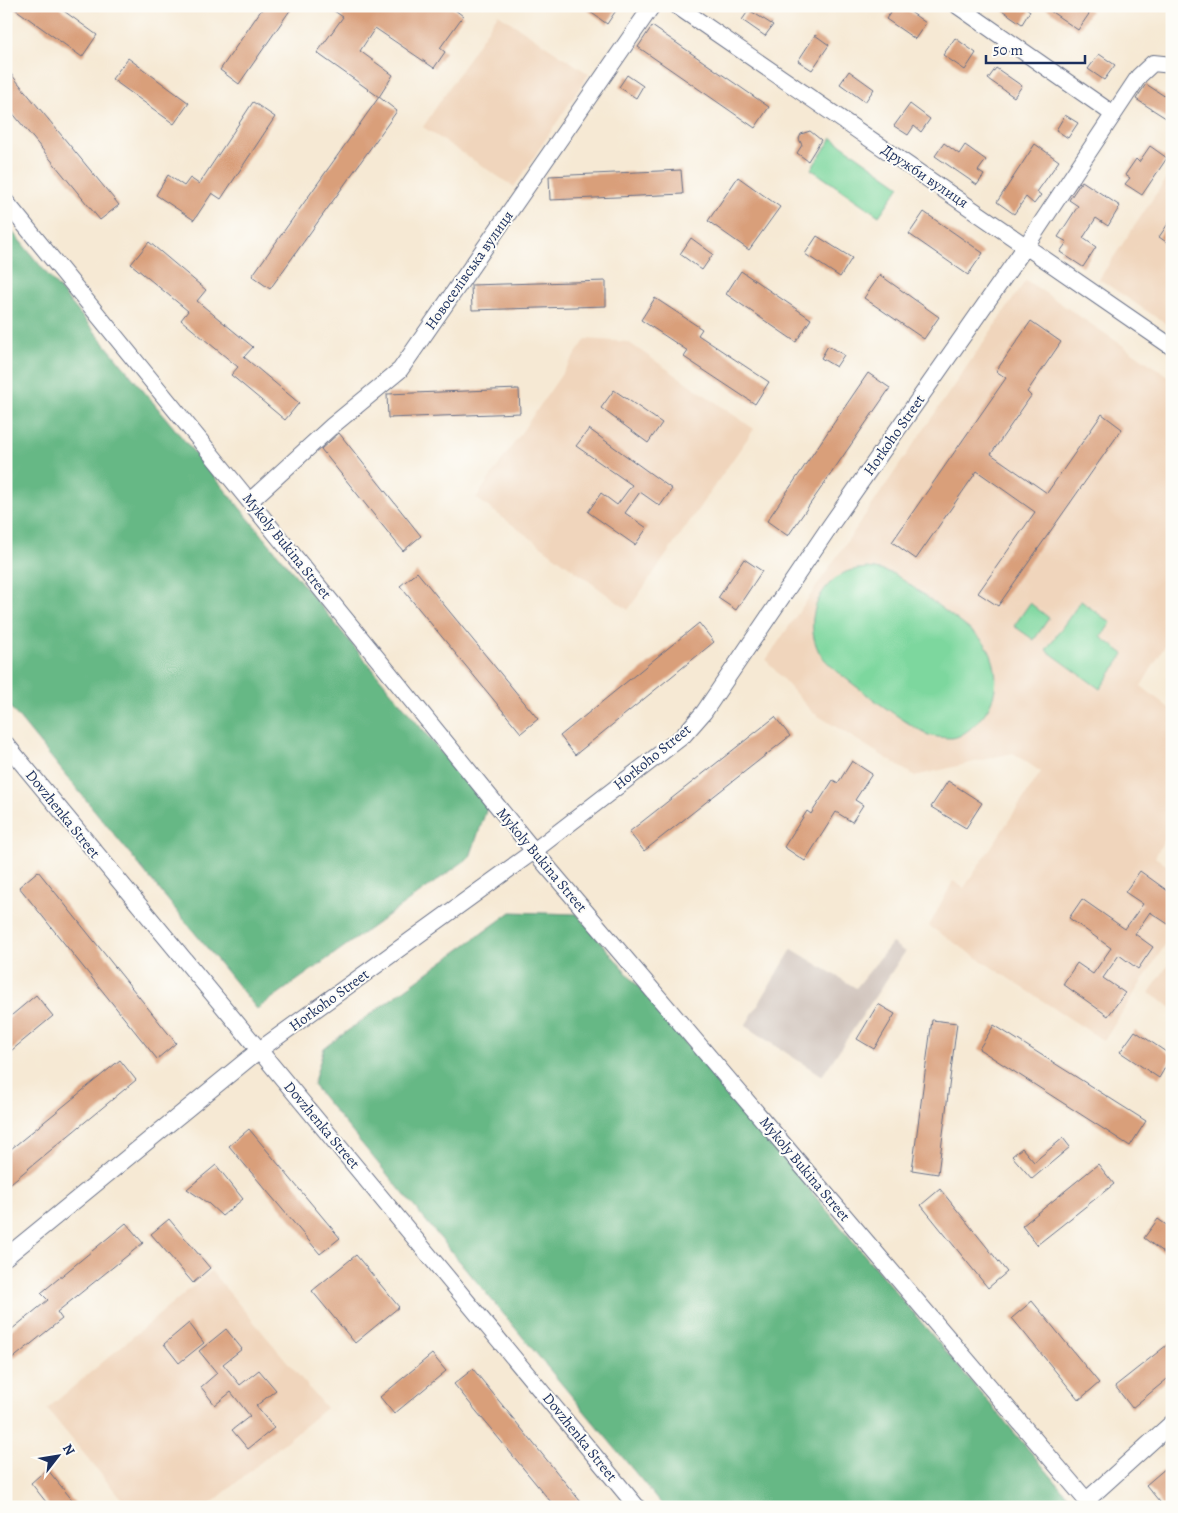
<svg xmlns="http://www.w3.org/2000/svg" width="1178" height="1513" font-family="Alegreya,serif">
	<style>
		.built { fill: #f0d5bc }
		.industrial { fill: #cec1b9 }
		.green { fill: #7dd79e; stroke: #4c837e }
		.forest { fill: #66b885; stroke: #407472 }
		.building { fill: #d99f7a }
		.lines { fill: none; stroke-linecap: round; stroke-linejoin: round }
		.minor-casing { stroke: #687087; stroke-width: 18 }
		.minor { stroke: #fff; stroke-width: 16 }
		.labels { text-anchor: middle; stroke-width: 4; stroke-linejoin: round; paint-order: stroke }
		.street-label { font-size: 15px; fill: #1b2f5e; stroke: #fdfcf7 }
	</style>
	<rect width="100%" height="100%" fill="#fdfcf7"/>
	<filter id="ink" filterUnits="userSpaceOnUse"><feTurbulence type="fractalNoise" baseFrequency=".02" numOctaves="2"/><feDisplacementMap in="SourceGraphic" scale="10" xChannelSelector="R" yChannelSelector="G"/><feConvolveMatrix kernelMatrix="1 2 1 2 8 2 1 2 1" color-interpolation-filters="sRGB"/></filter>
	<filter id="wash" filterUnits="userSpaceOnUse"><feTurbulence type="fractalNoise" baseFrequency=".0096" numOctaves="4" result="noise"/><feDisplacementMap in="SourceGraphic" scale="20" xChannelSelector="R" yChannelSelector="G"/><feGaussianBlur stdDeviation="1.12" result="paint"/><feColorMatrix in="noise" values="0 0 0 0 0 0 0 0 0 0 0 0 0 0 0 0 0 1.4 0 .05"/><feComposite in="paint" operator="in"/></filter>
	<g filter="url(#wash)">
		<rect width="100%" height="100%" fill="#f6e9d4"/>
		<path class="built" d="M 498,14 L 589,74 L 514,187 L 423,127 Z
			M 1172,170 L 1172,328 L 1099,279 Z
			M 1026,280 L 1172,379 L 1172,634 L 1141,686 L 1172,710 L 1172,826 L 1155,857 L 1172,869 L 1172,934 L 1104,1041 L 929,926 L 953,881 L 964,888 L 1041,772 L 1013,753 L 915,776 L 812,712 L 766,660 Z
			M 586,339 L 628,342 L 754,429 L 628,610 L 476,498 Z
			M 1172,959 L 1172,1008 L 1149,993 Z
			M 211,1271 L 326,1408 L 207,1507 L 128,1507 L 47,1409 Z"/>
		<path class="industrial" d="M 892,943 L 905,952 L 822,1076 L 745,1026 L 792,949 L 856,988 Z"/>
		<path class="green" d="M 832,138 L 900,186 L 879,216 L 811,169 Z
			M 868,568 C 876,569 886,571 894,574 C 903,579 980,636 984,642 C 999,664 1000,692 985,713 C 978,722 964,737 952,738 C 946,738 932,737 926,734 C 907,724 827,669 819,652 C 804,623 816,586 846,572 C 852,569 861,569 868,568 Z
			M 1081,601 L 1111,623 L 1101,637 L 1124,654 L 1100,689 L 1046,650 Z
			M 1030,603 L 1049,618 L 1034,640 L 1014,626 Z"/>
		<path class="forest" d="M 6,224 L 487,808 L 470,857 L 257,1009 L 6,702 Z
			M 511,912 L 577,914 L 1077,1507 L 664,1507 L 313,1085 L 324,1048 Z"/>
		<g id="blocks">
			<path class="building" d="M 11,6 L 57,6 L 97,35 L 82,57 Z
				M 264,6 L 293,6 L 239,84 L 220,70 Z
				M 327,6 L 450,6 L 463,16 L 440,48 L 445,52 L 434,68 L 375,28 L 360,51 L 393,75 L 379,97 L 317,53 L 343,17 Z
				M 582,6 L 619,6 L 607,24 Z
				M 895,6 L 902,6 L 926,23 L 915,39 L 886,19 Z
				M 996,6 L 1024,6 L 1030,11 L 1022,24 Z
				M 1043,6 L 1084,6 L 1091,11 L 1078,30 Z
				M 749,10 L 773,25 L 765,36 L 742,20 Z
				M 652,26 L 769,107 L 755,128 L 638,47 Z
				M 815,35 L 829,45 L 812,70 L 798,61 Z
				M 955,38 L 976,53 L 965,70 L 943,55 Z
				M 1099,54 L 1115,65 L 1104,80 L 1088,69 Z
				M 128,58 L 189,103 L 174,124 L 112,79 Z
				M 6,68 L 119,205 L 100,220 L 6,105 Z
				M 996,68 L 1022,86 L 1014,97 L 988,79 Z
				M 849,71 L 874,89 L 865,102 L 840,84 Z
				M 627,75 L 643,86 L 636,98 L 619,87 Z
				M 1146,84 L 1172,101 L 1172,122 L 1136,99 Z
				M 379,97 L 397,111 L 270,289 L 252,276 Z
				M 253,102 L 275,117 L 221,199 L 212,193 L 194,220 L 156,195 L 168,175 L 184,186 L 190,178 L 199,184 Z
				M 910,104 L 930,119 L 921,132 L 914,126 L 908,135 L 894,126 Z
				M 1065,115 L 1078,123 L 1068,138 L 1056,130 Z
				M 810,131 L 821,140 L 808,161 L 797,153 L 802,145 L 799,139 L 801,134 Z
				M 944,143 L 959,154 L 965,145 L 986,160 L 978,171 L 984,175 L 977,185 L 935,156 Z
				M 1035,144 L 1059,161 L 1037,192 L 1041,195 L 1034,204 L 1026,197 L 1014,214 L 997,202 Z
				M 1150,146 L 1167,158 L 1142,195 L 1125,184 L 1130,178 L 1125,175 L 1136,159 L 1139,162 Z
				M 681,170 L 683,194 L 550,200 L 549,176 Z
				M 738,177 L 780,207 L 749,250 L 708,221 Z
				M 1082,181 L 1120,206 L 1108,226 L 1096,218 L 1083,238 L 1096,247 L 1083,267 L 1060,252 L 1067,242 L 1058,237 L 1078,206 L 1069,200 Z
				M 924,212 L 983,253 L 968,275 L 909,234 Z
				M 1172,218 L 1172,246 L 1159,237 Z
				M 817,236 L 852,258 L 840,277 L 805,254 Z
				M 691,238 L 713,254 L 702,270 L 680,254 Z
				M 149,242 L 206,290 L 197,301 L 253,347 L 244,357 L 299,403 L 285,420 L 231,375 L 238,367 L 181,320 L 188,311 L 131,264 Z
				M 741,271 L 811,319 L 796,342 L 726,294 Z
				M 880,275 L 939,317 L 924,339 L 864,298 Z
				M 606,281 L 606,306 L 472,310 L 471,285 Z
				M 655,298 L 702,329 L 698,335 L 769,382 L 755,404 L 684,357 L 688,351 L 641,320 Z
				M 1031,321 L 1061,342 L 1027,392 L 1031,396 L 991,454 L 1047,493 L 1102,414 L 1122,429 L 998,606 L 978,593 L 1035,512 L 977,471 L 916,559 L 892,542 L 1006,378 L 996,371 Z
				M 828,346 L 844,355 L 836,367 L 821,358 Z
				M 868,373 L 890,388 L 788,536 L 767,521 Z
				M 519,389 L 520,413 L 388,418 L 387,394 Z
				M 614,390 L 662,423 L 648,443 L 601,408 Z
				M 589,429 L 672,489 L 660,506 L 640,492 L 625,513 L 647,528 L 635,545 L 588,512 L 601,493 L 617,505 L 632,485 L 576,446 Z
				M 339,433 L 421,536 L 403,551 L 321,449 Z
				M 744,559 L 762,571 L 736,610 L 718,598 Z
				M 417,572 L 538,719 L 521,733 L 400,586 Z
				M 699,623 L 714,642 L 575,755 L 560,736 Z
				M 775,717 L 790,736 L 644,851 L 629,832 Z
				M 852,761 L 872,774 L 855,800 L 863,805 L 852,822 L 836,812 L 805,861 L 784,847 L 807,811 L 811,814 L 833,780 L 838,783 Z
				M 948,781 L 982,803 L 966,828 L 931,807 Z
				M 38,871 L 176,1043 L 157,1059 L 19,887 Z
				M 1140,871 L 1172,894 L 1172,919 L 1168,924 L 1150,912 L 1135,934 L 1153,947 L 1138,969 L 1119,955 L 1103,978 L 1125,993 L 1108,1016 L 1063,984 L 1077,963 L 1093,974 L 1111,948 L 1069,918 L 1082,899 L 1125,929 L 1143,904 L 1125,892 Z
				M 36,995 L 53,1016 L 6,1055 L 6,1020 Z
				M 878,1004 L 895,1014 L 874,1049 L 857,1039 Z
				M 932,1020 L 957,1023 L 938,1174 L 912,1170 Z
				M 994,1025 L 1146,1121 L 1130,1146 L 979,1049 Z
				M 1135,1031 L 1172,1056 L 1159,1078 L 1120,1052 Z
				M 120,1060 L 136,1080 L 6,1187 L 6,1153 Z
				M 249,1129 L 340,1238 L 320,1254 L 229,1146 Z
				M 1063,1138 L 1070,1147 L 1032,1179 L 1012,1156 L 1022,1148 L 1034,1162 Z
				M 1098,1164 L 1114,1184 L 1037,1245 L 1022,1226 Z
				M 216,1165 L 243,1199 L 222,1216 L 209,1204 L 187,1189 Z
				M 940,1189 L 1007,1272 L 988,1288 L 921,1205 Z
				M 169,1219 L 210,1268 L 193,1283 L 151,1234 Z
				M 1158,1219 L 1172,1229 L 1172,1259 L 1144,1238 Z
				M 126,1223 L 143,1243 L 57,1312 L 62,1319 L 6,1364 L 6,1334 L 48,1300 L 41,1293 Z
				M 356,1255 L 399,1307 L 355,1343 L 312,1291 Z
				M 1032,1301 L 1099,1383 L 1079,1400 L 1012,1318 Z
				M 189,1323 L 204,1343 L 179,1363 L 164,1344 Z
				M 226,1329 L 242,1349 L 223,1364 L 240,1385 L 259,1370 L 276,1390 L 256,1406 L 274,1428 L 248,1449 L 232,1430 L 250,1416 L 231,1392 L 215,1405 L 201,1387 L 217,1373 L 199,1351 Z
				M 1172,1341 L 1172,1375 L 1132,1408 L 1115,1386 Z
				M 432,1354 L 446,1371 L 394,1414 L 380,1397 Z
				M 473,1369 L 585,1507 L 555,1507 L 454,1384 Z
				M 1167,1467 L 1172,1473 L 1172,1507 L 1164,1507 L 1146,1485 Z
				M 47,1469 L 78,1507 L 50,1507 L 31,1483 Z"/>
		</g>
	</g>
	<g filter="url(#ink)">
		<use href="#blocks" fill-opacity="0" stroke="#687087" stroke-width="1"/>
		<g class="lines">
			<defs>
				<path id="minor" d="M 677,6 L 1172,347
					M 958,6 L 1113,114
					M 6,202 L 534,851 L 1092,1507
					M 250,501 L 332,426 L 400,370 L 652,6
					M 6,744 L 637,1507
					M 6,1257 L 258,1051 L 534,851 L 683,736 L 704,712 L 830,526 L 1026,246 L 1139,76 L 1153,63 L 1172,65
					M 1087,1500 L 1172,1423"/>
			</defs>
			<use href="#minor" class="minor-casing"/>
			<use href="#minor" class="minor"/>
		</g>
	</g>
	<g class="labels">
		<g class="street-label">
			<text transform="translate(925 176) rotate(34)" y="5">Дружби вулиця</text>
			<text transform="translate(469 270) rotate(-55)" y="5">Новоселівська вулиця</text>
			<text transform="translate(894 435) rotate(-55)" y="5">Horkoho Street</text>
			<text transform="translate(287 546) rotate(51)" y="5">Mykoly Bukina Street</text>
			<text transform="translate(652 757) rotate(-39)" y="5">Horkoho Street</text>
			<text transform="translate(63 814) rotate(51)" y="5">Dovzhenka Street</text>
			<text transform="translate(542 860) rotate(50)" y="5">Mykoly Bukina Street</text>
			<text transform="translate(329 1000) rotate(-36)" y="5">Horkoho Street</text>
			<text transform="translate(322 1125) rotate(50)" y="5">Dovzhenka Street</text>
			<text transform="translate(805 1169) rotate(50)" y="5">Mykoly Bukina Street</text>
			<text transform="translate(580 1437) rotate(51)" y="5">Dovzhenka Street</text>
		</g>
	</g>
	<rect width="1178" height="1513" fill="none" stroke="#fdfcf7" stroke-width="25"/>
	<g transform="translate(58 1456) rotate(59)" stroke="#fdfcf7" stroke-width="4" paint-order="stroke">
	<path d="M0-4L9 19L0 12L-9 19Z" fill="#1b2f5e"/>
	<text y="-8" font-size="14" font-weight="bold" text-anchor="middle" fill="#1b2f5e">N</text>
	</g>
	<path d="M986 55v8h99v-8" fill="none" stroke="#1b2f5e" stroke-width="2.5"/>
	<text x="993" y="55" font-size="15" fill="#1b2f5e" stroke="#fdfcf7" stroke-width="4" paint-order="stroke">50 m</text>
</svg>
